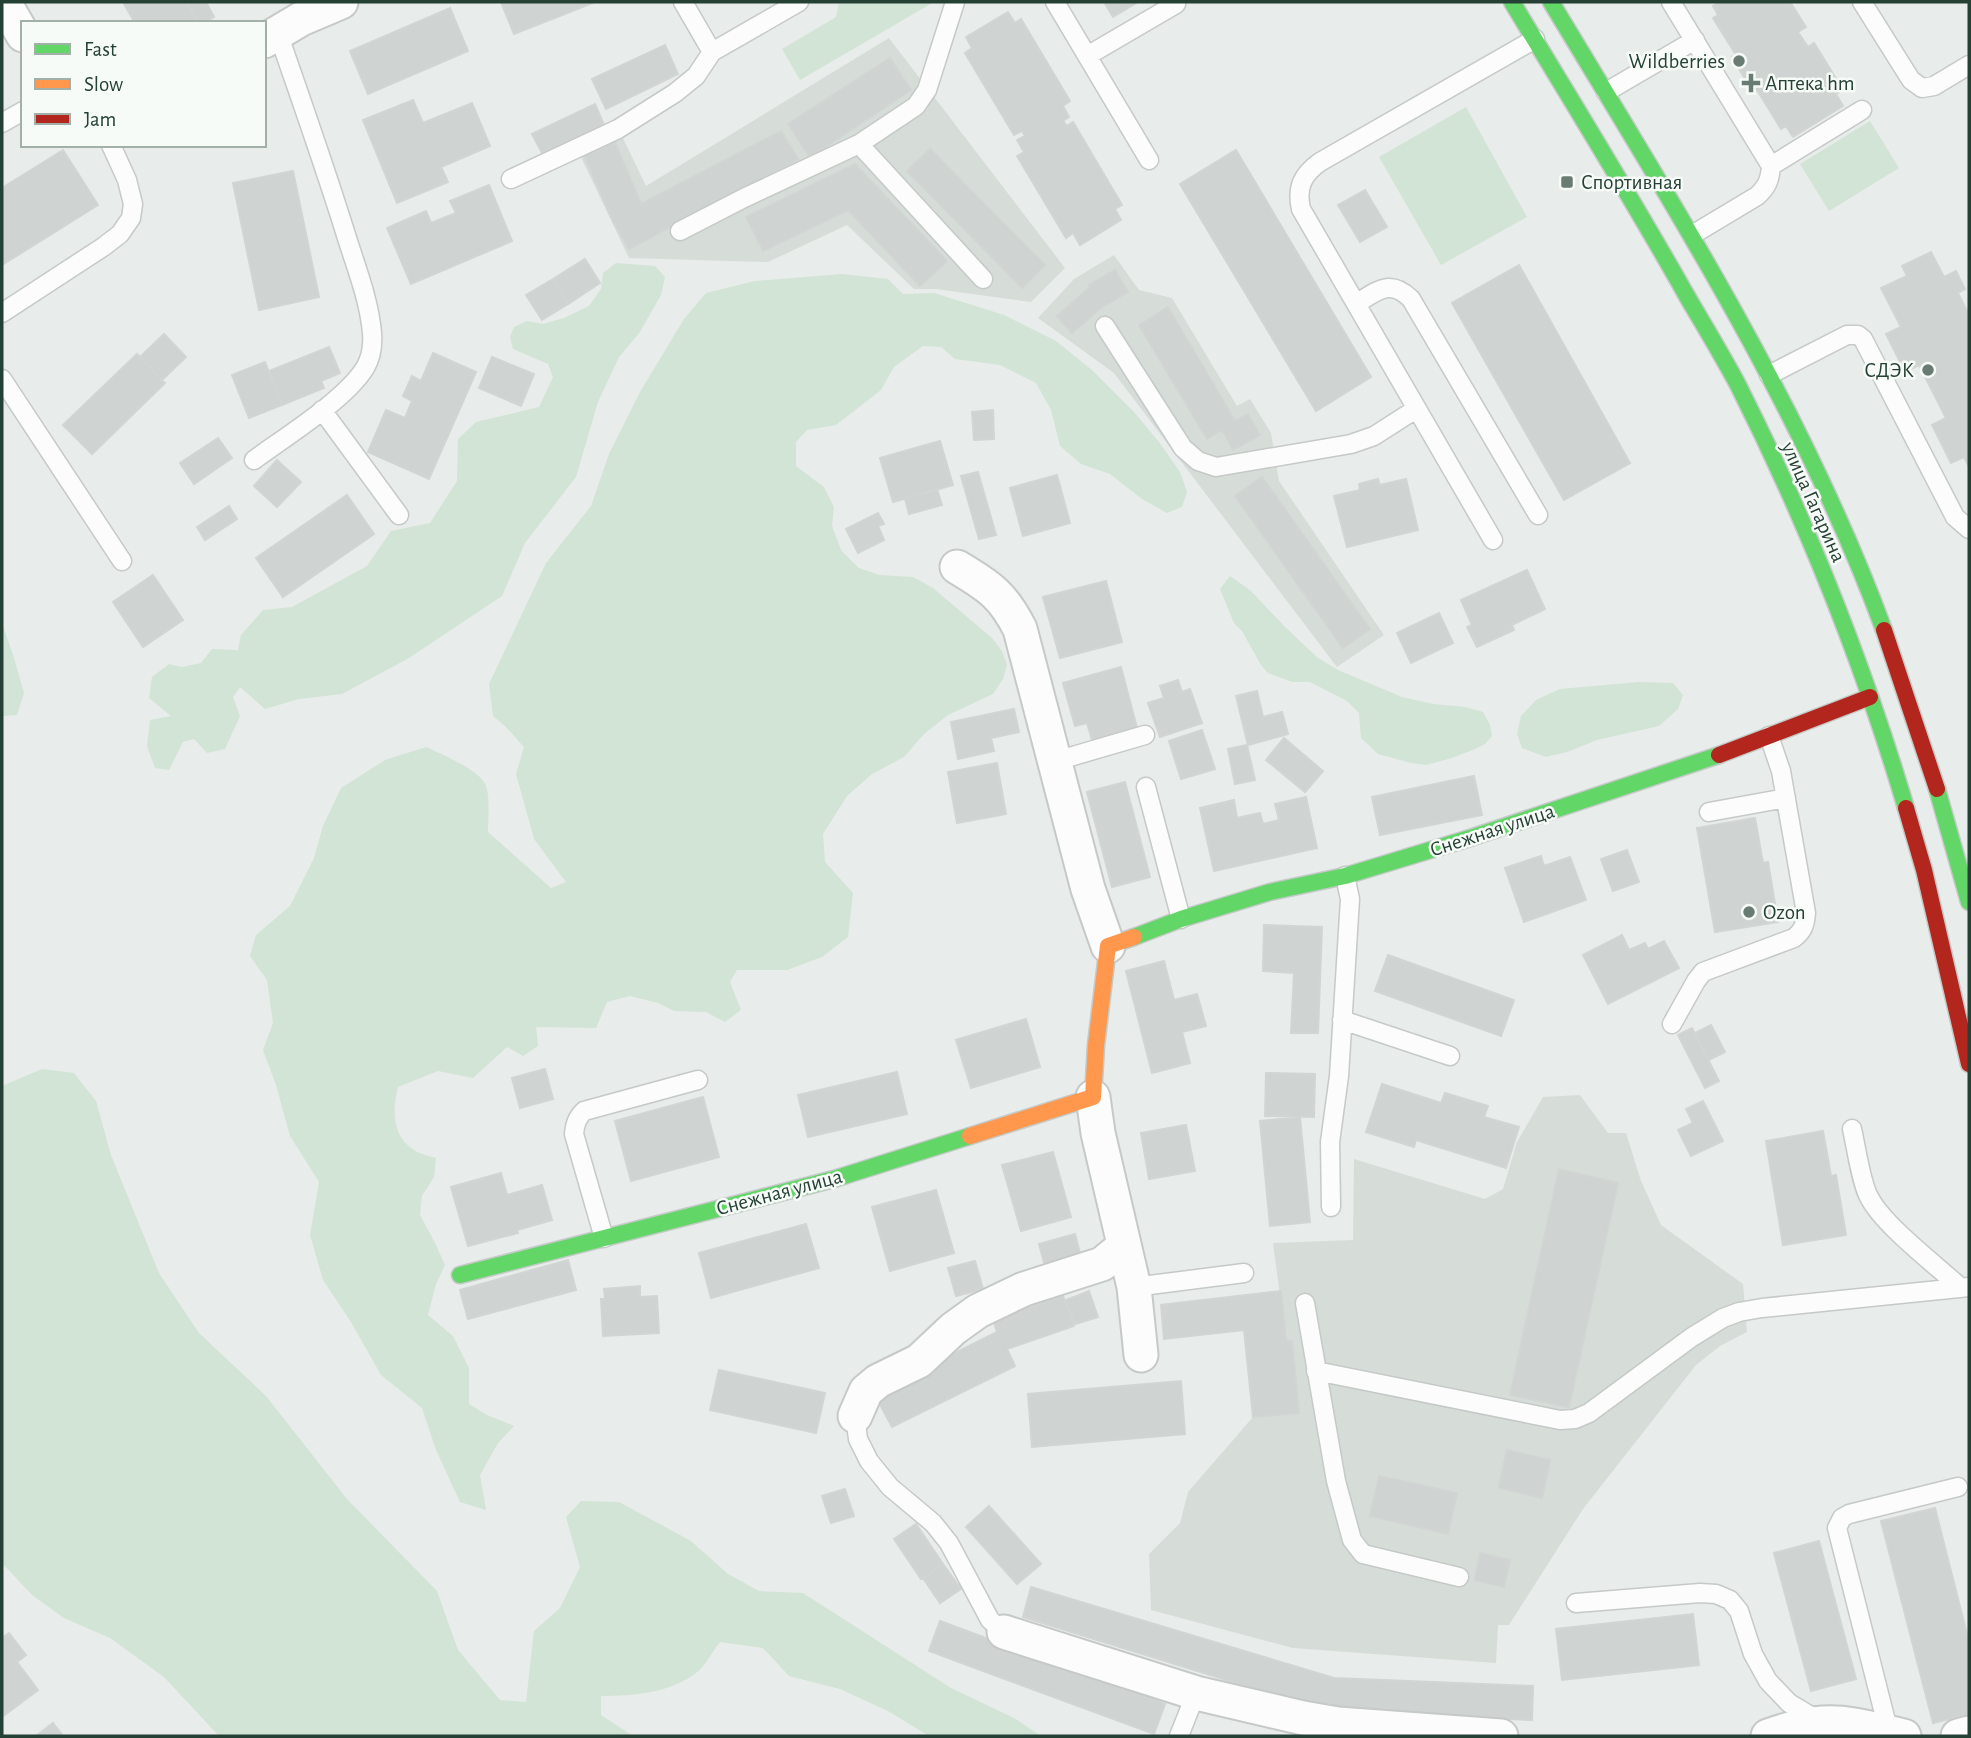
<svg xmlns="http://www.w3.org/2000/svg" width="1971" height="1738" font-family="'Alegreya Sans',sans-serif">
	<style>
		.built { fill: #d6ddd9 }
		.green { fill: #d2e4d5 }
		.building { fill: #cfd3d1; stroke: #d1d5d3; stroke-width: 2 }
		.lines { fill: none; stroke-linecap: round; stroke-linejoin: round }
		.lane-casing { stroke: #c5c9c7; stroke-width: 21 }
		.street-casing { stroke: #c5c9c7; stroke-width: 37 }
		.fast-casing { stroke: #c4cac7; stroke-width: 19 }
		.slow-casing { stroke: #c4cac7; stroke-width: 19 }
		.jam-casing { stroke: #c4cac7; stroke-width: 19 }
		.lane { stroke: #fcfcfc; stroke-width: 18 }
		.street { stroke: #fcfcfc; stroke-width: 33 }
		.fast { stroke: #63d668; stroke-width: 16 }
		.slow { stroke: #ff974d; stroke-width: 16 }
		.jam { stroke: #b3261e; stroke-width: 16 }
		.poi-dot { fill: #697c74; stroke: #f7fbf8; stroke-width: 2.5 }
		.labels { text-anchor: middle; stroke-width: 5; stroke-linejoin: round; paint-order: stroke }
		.poi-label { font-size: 21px; fill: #254035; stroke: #f7fbf8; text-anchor: start }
		.street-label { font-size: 21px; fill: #254035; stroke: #f7fbf8 }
	</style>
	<rect width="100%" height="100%" fill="#e8ecea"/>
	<path class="built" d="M 889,38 L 1065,268 L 1031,302 L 936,289 L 914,289 L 847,225 L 768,262 L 629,258 L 579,153 L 621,134 L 646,186 Z
		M 1114,255 L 1139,290 L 1172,298 L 1237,406 L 1250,399 L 1271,433 L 1279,481 L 1384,635 L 1337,667 L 1114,373 L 1038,318 L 1074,279 Z
		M 1580,1095 L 1608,1133 L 1626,1133 L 1641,1181 L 1661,1225 L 1743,1284 L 1747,1332 L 1720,1346 L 1696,1365 L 1583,1509 L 1509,1625 L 1498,1625 L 1496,1663 L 1293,1648 L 1151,1610 L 1149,1554 L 1180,1523 L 1188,1492 L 1253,1417 L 1244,1330 L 1284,1325 L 1273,1243 L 1353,1240 L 1354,1159 L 1485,1199 L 1503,1189 L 1517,1142 L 1543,1097 Z"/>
	<path class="green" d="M 839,2 L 934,2 L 800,80 L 782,49 L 836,17 Z
		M 1466,107 L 1527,217 L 1441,265 L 1379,157 Z
		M 1870,121 L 1899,168 L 1829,211 L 1800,164 Z
		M 616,263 L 655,266 L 665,277 L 661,295 L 640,332 L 619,357 L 598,402 L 576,477 L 525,543 L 502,596 L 409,658 L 342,694 L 299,699 L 265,709 L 240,687 L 233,697 L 240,716 L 225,749 L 207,753 L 194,739 L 183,742 L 169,770 L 155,768 L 147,746 L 150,720 L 171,716 L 149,698 L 152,677 L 169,664 L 182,667 L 201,663 L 212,649 L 238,650 L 241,635 L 263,610 L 292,607 L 367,566 L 391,531 L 430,523 L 457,481 L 458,439 L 476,422 L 539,407 L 553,377 L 548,364 L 513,349 L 510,337 L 514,327 L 527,321 L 543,324 L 564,318 L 589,306 L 601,289 L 603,273 Z
		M 842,274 L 888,279 L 903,294 L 934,293 L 1004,315 L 1056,341 L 1092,370 L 1134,412 L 1159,442 L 1180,472 L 1187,492 L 1182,507 L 1167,513 L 1142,499 L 1110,474 L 1081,464 L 1060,446 L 1051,410 L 1036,383 L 1000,365 L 955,359 L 941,347 L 923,346 L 894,367 L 881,390 L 836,425 L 807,430 L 796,442 L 796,466 L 824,487 L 834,507 L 832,526 L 841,550 L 859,568 L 879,575 L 913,577 L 933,588 L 992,638 L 1002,651 L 1007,665 L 1003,679 L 993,694 L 948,715 L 924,734 L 904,757 L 872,774 L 847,796 L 823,834 L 825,862 L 853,893 L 848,937 L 822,957 L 787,970 L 737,970 L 730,982 L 741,1010 L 725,1022 L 706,1012 L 674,1011 L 658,1003 L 630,996 L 607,1002 L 596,1028 L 536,1027 L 538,1046 L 523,1056 L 507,1047 L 473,1078 L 438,1071 L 398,1087 C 392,1110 392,1136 414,1150 C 420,1154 429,1156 436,1158 L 434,1177 L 422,1196 L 420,1215 L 435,1243 L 445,1265 L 436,1284 L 428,1315 L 453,1336 L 469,1368 L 469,1404 L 487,1415 L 514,1426 L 498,1443 L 480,1475 L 486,1510 L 460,1502 L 436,1450 L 422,1408 L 381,1375 L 351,1322 L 323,1280 L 310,1235 L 319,1182 L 290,1136 L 276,1085 L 263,1050 L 273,1023 L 267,980 L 250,956 L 256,935 L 290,906 L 314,858 L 323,826 L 341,788 L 385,760 L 426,747 C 441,754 475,768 484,782 C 491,792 488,820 488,832 L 551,888 L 566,882 L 534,839 L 516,774 L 524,747 L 505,726 L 493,716 L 489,684 L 546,563 L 591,506 L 609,454 L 640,392 L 684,319 L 706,293 L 755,281 Z
		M 1230,576 L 1251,591 L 1285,627 L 1318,658 L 1338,670 L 1402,697 L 1433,704 L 1465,707 L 1483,712 L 1490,725 L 1492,736 L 1485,744 L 1475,749 L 1452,758 L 1426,765 L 1411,763 L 1378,754 L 1361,738 L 1359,713 L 1347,701 L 1310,682 L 1292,682 L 1268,673 L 1261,665 L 1242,631 L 1234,623 L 1220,589 Z
		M 2,623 L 14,658 L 24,693 L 17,715 L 2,716 Z
		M 1639,682 L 1673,683 L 1683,695 L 1678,709 L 1659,726 L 1597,740 L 1567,752 L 1546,757 L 1522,748 L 1517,734 L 1521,716 L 1536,700 L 1560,689 Z
		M 42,1069 L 74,1073 L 96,1101 L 111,1155 L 159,1273 L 199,1333 L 266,1396 L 347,1499 L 437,1591 L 458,1650 L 500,1700 L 526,1702 L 534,1631 L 560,1608 L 580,1567 L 566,1517 L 581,1501 L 619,1502 L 691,1541 L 728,1574 L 759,1591 L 803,1593 L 951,1688 L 1014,1718 L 1041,1736 L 929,1736 L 888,1711 L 840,1689 L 789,1676 L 763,1648 L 720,1642 C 712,1651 706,1666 696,1673 C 670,1693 633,1696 601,1696 L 601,1715 L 633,1736 L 219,1736 L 164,1677 L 110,1638 L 64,1618 L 32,1595 L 2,1563 L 2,1086 Z"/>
	<path class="building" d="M 123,2 L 187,2 L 198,23 L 135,23 Z
		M 187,2 L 206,2 L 214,17 L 204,23 L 198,23 Z
		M 501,2 L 595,2 L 514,34 Z
		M 1104,2 L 1138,2 L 1113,17 Z
		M 1719,2 L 1790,2 L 1806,27 L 1798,32 L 1808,47 L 1814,43 L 1843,90 L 1836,94 L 1843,106 L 1793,137 L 1786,126 L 1781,129 L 1757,90 L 1753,92 L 1732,57 L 1736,55 L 1713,18 L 1718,15 L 1713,6 Z
		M 450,8 L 468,51 L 368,94 L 350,51 Z
		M 1008,12 L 1015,23 L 1021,19 L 1070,101 L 1063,106 L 1069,117 L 1063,121 L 1067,126 L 1073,122 L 1122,205 L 1115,209 L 1121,220 L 1080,245 L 1073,233 L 1066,238 L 1017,156 L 1024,152 L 1017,140 L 1025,136 L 1022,131 L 1014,135 L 965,53 L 972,48 L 966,37 Z
		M 665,45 L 678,74 L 606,109 L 592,79 Z
		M 890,58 L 911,90 L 810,157 L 788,124 Z
		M 413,100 L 423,123 L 472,103 L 490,146 L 441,167 L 448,182 L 397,203 L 363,120 Z
		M 595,104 L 604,125 L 542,153 L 532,134 Z
		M 781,131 L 798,159 L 629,249 L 613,221 L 584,155 L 615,142 L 641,204 Z
		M 930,149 L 1045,265 L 1022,288 L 907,171 Z
		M 63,150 L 98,205 L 2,265 L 2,188 Z
		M 1236,150 L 1371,377 L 1316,411 L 1180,184 Z
		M 855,164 L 947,261 L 920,286 L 848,210 L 763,251 L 746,217 Z
		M 293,171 L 319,297 L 259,310 L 233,183 Z
		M 489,185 L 512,241 L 411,284 L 387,228 L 426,211 L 431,223 L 456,213 L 450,201 Z
		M 1365,190 L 1387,227 L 1360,242 L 1338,205 Z
		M 1931,252 L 1944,277 L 1956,271 L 1965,289 L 1958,293 L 1969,315 L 1969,467 L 1964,457 L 1951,463 L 1932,425 L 1946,418 L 1919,365 L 1905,372 L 1886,334 L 1901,327 L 1881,288 L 1907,276 L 1902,266 Z
		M 585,259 L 600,283 L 568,304 L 553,279 Z
		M 1519,265 L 1630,463 L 1564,500 L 1452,303 Z
		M 1115,270 L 1128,292 L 1102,307 L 1072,333 L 1057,316 L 1090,287 L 1089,285 Z
		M 553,279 L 568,304 L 542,320 L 526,295 Z
		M 1168,307 L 1235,421 L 1248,414 L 1260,435 L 1233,450 L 1222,430 L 1207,439 L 1139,325 Z
		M 164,334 L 186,357 L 162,380 L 140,357 Z
		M 329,347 L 340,373 L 321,381 L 324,388 L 282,405 L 269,371 Z
		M 433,353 L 476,372 L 429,479 L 368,452 L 386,410 L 405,418 L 412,401 L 403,396 L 412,376 L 421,381 Z
		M 137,354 L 165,383 L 92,454 L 63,425 Z
		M 492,357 L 534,374 L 521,406 L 479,388 Z
		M 265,362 L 282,405 L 249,418 L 232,375 Z
		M 993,410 L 994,439 L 974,440 L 972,412 Z
		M 218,438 L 232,458 L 194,484 L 180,463 Z
		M 940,441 L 953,485 L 893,502 L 880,458 Z
		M 277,460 L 301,482 L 277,507 L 254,486 Z
		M 978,472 L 996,535 L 979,539 L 961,476 Z
		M 1057,475 L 1070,523 L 1023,536 L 1010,488 Z
		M 1262,477 L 1370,629 L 1343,648 L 1235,496 Z
		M 1378,479 L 1380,485 L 1406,479 L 1418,530 L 1347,547 L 1334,496 L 1360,490 L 1359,484 Z
		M 937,489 L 942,505 L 909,514 L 905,499 Z
		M 347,495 L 374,534 L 283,597 L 256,558 Z
		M 229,506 L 237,519 L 205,540 L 197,527 Z
		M 878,513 L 884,524 L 878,526 L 884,540 L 858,553 L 846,529 Z
		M 1527,570 L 1545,609 L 1512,625 L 1514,630 L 1477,647 L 1467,627 L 1472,625 L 1461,600 Z
		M 153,575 L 183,620 L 143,647 L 113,602 Z
		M 1106,581 L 1122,642 L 1060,658 L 1043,597 Z
		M 1439,613 L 1453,643 L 1411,663 L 1397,633 Z
		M 1121,667 L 1137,728 L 1092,740 L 1087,723 L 1075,726 L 1063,683 Z
		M 1178,680 L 1182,692 L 1190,689 L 1202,723 L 1160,737 L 1148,703 L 1164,698 L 1160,686 Z
		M 1257,691 L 1263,717 L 1282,712 L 1288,734 L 1248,745 L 1236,696 Z
		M 1014,709 L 1019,732 L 991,738 L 994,751 L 958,759 L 951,722 Z
		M 1202,730 L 1215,769 L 1181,779 L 1169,741 Z
		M 1284,738 L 1323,771 L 1305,792 L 1266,760 Z
		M 1247,745 L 1255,780 L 1235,784 L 1228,749 Z
		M 997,763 L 1006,814 L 957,823 L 948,772 Z
		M 1474,776 L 1482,815 L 1380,835 L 1372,797 Z
		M 1125,782 L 1150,877 L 1112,887 L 1087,792 Z
		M 1306,797 L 1317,848 L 1214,871 L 1200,808 L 1234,800 L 1237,818 L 1260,813 L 1263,824 L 1279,820 L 1275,804 Z
		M 1755,818 L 1763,863 L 1768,862 L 1778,922 L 1715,932 L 1697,828 Z
		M 1627,850 L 1639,882 L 1613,891 L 1601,859 Z
		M 1541,856 L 1544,866 L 1570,857 L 1586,900 L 1524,922 L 1505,868 Z
		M 1264,925 L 1322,927 L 1318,1033 L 1291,1033 L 1294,973 L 1263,971 Z
		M 1622,935 L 1629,950 L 1645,943 L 1648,949 L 1664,941 L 1679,968 L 1608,1004 L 1583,955 Z
		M 1388,955 L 1514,1000 L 1501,1036 L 1375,991 Z
		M 1164,961 L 1174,1000 L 1197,994 L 1206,1026 L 1182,1032 L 1190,1063 L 1152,1073 L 1126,971 Z
		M 1026,1019 L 1040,1067 L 971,1088 L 956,1040 Z
		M 1711,1025 L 1725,1052 L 1709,1060 L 1695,1033 Z
		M 1692,1028 L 1719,1081 L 1705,1088 L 1678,1035 Z
		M 545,1069 L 553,1099 L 520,1108 L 512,1078 Z
		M 897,1072 L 907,1114 L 808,1137 L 798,1095 Z
		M 1266,1073 L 1315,1074 L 1314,1117 L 1265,1116 Z
		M 1382,1084 L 1441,1103 L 1445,1093 L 1488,1106 L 1484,1117 L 1519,1127 L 1506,1168 L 1416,1140 L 1414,1147 L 1366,1132 Z
		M 703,1097 L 719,1157 L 631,1181 L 615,1121 Z
		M 1703,1101 L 1723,1141 L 1691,1156 L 1678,1130 L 1693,1123 L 1686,1109 Z
		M 1300,1117 L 1310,1222 L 1270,1226 L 1260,1121 Z
		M 1186,1125 L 1195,1171 L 1149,1179 L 1141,1133 Z
		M 1823,1131 L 1831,1176 L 1836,1175 L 1846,1235 L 1783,1245 L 1766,1141 Z
		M 1053,1152 L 1071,1217 L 1021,1231 L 1002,1165 Z
		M 1559,1169 L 1618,1183 L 1569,1407 L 1510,1395 Z
		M 501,1173 L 507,1195 L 542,1185 L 552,1220 L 517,1230 L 518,1233 L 468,1246 L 451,1187 Z
		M 936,1190 L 954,1253 L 890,1271 L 872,1207 Z
		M 806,1224 L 819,1268 L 711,1298 L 699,1253 Z
		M 1075,1234 L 1082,1261 L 1046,1270 L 1039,1244 Z
		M 568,1260 L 576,1290 L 468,1319 L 460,1290 Z
		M 975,1261 L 983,1289 L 956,1296 L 948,1268 Z
		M 640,1286 L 640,1297 L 657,1296 L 659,1333 L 603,1336 L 601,1299 L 605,1299 L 604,1289 Z
		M 1089,1291 L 1098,1317 L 1075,1324 L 1066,1300 Z
		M 1281,1291 L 1286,1341 L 1292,1341 L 1299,1413 L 1253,1417 L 1244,1330 L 1164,1339 L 1161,1305 Z
		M 1063,1296 L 1074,1326 L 1007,1349 L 1015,1366 L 892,1427 L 877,1399 L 942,1366 L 939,1361 L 997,1332 L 993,1319 Z
		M 719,1370 L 825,1393 L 816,1433 L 710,1410 Z
		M 1181,1381 L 1185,1434 L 1032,1447 L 1028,1394 Z
		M 1507,1450 L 1550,1460 L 1542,1498 L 1499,1488 Z
		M 1379,1476 L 1457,1493 L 1448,1534 L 1370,1516 Z
		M 845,1489 L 854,1516 L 831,1523 L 822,1496 Z
		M 989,1506 L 1041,1564 L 1017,1584 L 966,1527 Z
		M 1935,1508 L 1969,1642 L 1969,1714 L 1933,1723 L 1881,1521 Z
		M 916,1524 L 943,1564 L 921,1579 L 894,1539 Z
		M 1819,1541 L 1856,1679 L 1811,1691 L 1774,1553 Z
		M 1480,1553 L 1510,1560 L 1504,1587 L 1475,1580 Z
		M 943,1564 L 961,1589 L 940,1603 L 923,1578 Z
		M 1031,1587 L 1334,1678 L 1533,1686 L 1532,1720 L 1326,1711 L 1023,1617 Z
		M 1693,1614 L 1699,1665 L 1562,1680 L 1556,1629 Z
		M 940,1621 L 1165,1704 L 1154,1734 L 929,1651 Z
		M 9,1633 L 26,1655 L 17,1662 L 38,1690 L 2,1717 L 2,1638 Z
		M 53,1723 L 63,1736 L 36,1736 Z"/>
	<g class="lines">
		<defs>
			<path id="lane" d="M 683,2 L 712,52 L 799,2
				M 1055,2 L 1149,160
				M 1671,2 L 1771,166 C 1770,180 1767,187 1757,196 L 1692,235
				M 1862,2 L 1911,80 L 1922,88 L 1934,86 L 1969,65
				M 1087,56 L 1176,4
				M 1606,92 L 1695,40
				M 2,123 L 23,111
				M 859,144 L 983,279
				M 1771,166 L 1862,110
				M 511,179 L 618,129 L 675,93 L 696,76 L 712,52
				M 680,231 L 744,198 L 859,144 L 916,106 L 927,90 L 955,2
				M 1356,304 C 1377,291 1390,278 1411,299 L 1538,515
				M 2,313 L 103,247 L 120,234 L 131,218 L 133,204 L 127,180 L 111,145
				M 1105,326 L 1183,448 L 1198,461 L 1216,467 L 1351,444 L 1374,436 L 1416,409
				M 1769,375 L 1847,335 L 1858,335 L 1863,339 L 1955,517 L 1969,529
				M 2,379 L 122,561
				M 322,410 L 399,515
				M 254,460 C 285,437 345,400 365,368 C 371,358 373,345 372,333 C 369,299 356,267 346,235 C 325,167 301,100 278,33
				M 1493,540 L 1301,209 C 1296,187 1303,174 1320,162 L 1535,39
				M 1056,761 L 1145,735
				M 1146,787 L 1181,919
				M 1709,812 L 1786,798
				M 1342,1020 L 1450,1056
				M 1672,1024 L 1696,981 L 1703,972 L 1794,938 C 1803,931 1805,925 1806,913 L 1781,771 L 1769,736
				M 1852,1129 C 1856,1146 1861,1183 1869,1197 C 1883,1225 1936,1265 1961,1288
				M 1331,1207 L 1330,1142 L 1339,1076 L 1350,899 L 1345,876
				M 604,1238 L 574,1134 C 575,1124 577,1118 584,1111 L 698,1080
				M 1134,1287 L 1244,1273
				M 1305,1303 L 1336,1481 L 1352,1540 L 1363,1554 L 1459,1577
				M 1316,1371 L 1560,1420 L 1575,1419 L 1589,1413 L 1692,1337 L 1723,1318 L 1739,1312 L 1762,1308 L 1969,1287
				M 855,1416 L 858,1439 L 869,1461 L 890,1487 L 933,1523 L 949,1543 L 990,1620 L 1004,1632
				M 1576,1603 L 1700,1593 L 1716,1594 L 1730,1600 L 1739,1611 L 1753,1654 L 1768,1681 L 1789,1703 L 1819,1721
				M 1889,1733 L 1837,1528 L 1842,1518 L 1849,1514 L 1958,1487
				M 1179,1736 L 1196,1693"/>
			<path id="street" d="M 4,2 L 23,35
				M 264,41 L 301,19 L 341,2
				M 957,567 C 989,586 1003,595 1020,629 L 1088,889 L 1108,946
				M 1093,1097 L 1098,1133 L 1134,1287 L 1141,1355
				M 855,1416 L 866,1391 L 878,1381 L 919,1361 L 953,1329 L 978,1311 L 1024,1289 L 1102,1264 L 1124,1246
				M 1004,1632 L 1196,1693 L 1303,1718 L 1338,1724 L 1501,1736
				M 1768,1736 C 1785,1730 1803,1724 1822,1723 C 1850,1721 1877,1730 1904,1736
				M 1958,1736 L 1969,1733"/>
			<path id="fast" d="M 1512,2 C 1571,100 1632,198 1688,298 C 1705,327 1722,355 1738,385 C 1806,520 1863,663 1906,808
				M 1551,2 C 1673,205 1802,407 1884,630
				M 1937,789 L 1969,902
				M 1134,937 L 1181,919 L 1270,892 L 1345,876 L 1470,838 L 1719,755
				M 460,1275 L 834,1179 L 970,1136"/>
			<path id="slow" d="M 970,1136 L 1093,1097 L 1096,1045 L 1108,946 L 1134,937"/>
			<path id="jam" d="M 1884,630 L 1937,789
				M 1719,755 L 1870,697
				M 1906,808 L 1924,870 L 1969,1064"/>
		</defs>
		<use href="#lane" class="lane-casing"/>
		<use href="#street" class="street-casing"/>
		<use href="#fast" class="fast-casing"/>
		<use href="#slow" class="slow-casing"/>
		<use href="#jam" class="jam-casing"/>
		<use href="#lane" class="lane"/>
		<use href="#street" class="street"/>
		<use href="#fast" class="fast"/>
		<use href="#slow" class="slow"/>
		<use href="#jam" class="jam"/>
	</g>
	<g class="poi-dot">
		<circle cx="1739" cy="61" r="7"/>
		<path d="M1747.5 72.5h7v7h7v7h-7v7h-7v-7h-7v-7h7z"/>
		<rect x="1560" y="175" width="14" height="14" rx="3.5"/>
		<circle cx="1928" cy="370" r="7"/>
		<circle cx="1749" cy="912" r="7"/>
	</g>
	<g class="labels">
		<g class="poi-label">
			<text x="1725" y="68" text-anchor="end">Wildberries</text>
			<text x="1765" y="90">Аптека hm</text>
			<text x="1581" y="189">Спортивная</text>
			<text x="1914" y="377" text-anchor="end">СДЭК</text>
			<text x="1763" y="919">Ozon</text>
		</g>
		<g class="street-label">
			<text transform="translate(1814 502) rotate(66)" y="7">улица Гагарина</text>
			<text transform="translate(1492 830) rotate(-18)" y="7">Снежная улица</text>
			<text transform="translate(779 1192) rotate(-15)" y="7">Снежная улица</text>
		</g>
	</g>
	<rect width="1971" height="1738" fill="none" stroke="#254035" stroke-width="7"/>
	<rect x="21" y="21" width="245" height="126" fill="#f7fbf8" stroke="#a3b0aa" stroke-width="2"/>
	<rect x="35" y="44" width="35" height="10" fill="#63d668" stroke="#a3b0aa" stroke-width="2"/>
	<text x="84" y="56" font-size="21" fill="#254035">Fast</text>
	<rect x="35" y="79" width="35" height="10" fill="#ff974d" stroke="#a3b0aa" stroke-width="2"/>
	<text x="84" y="91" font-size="21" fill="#254035">Slow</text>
	<rect x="35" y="114" width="35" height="10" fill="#b3261e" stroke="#a3b0aa" stroke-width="2"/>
	<text x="84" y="126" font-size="21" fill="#254035">Jam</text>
</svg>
